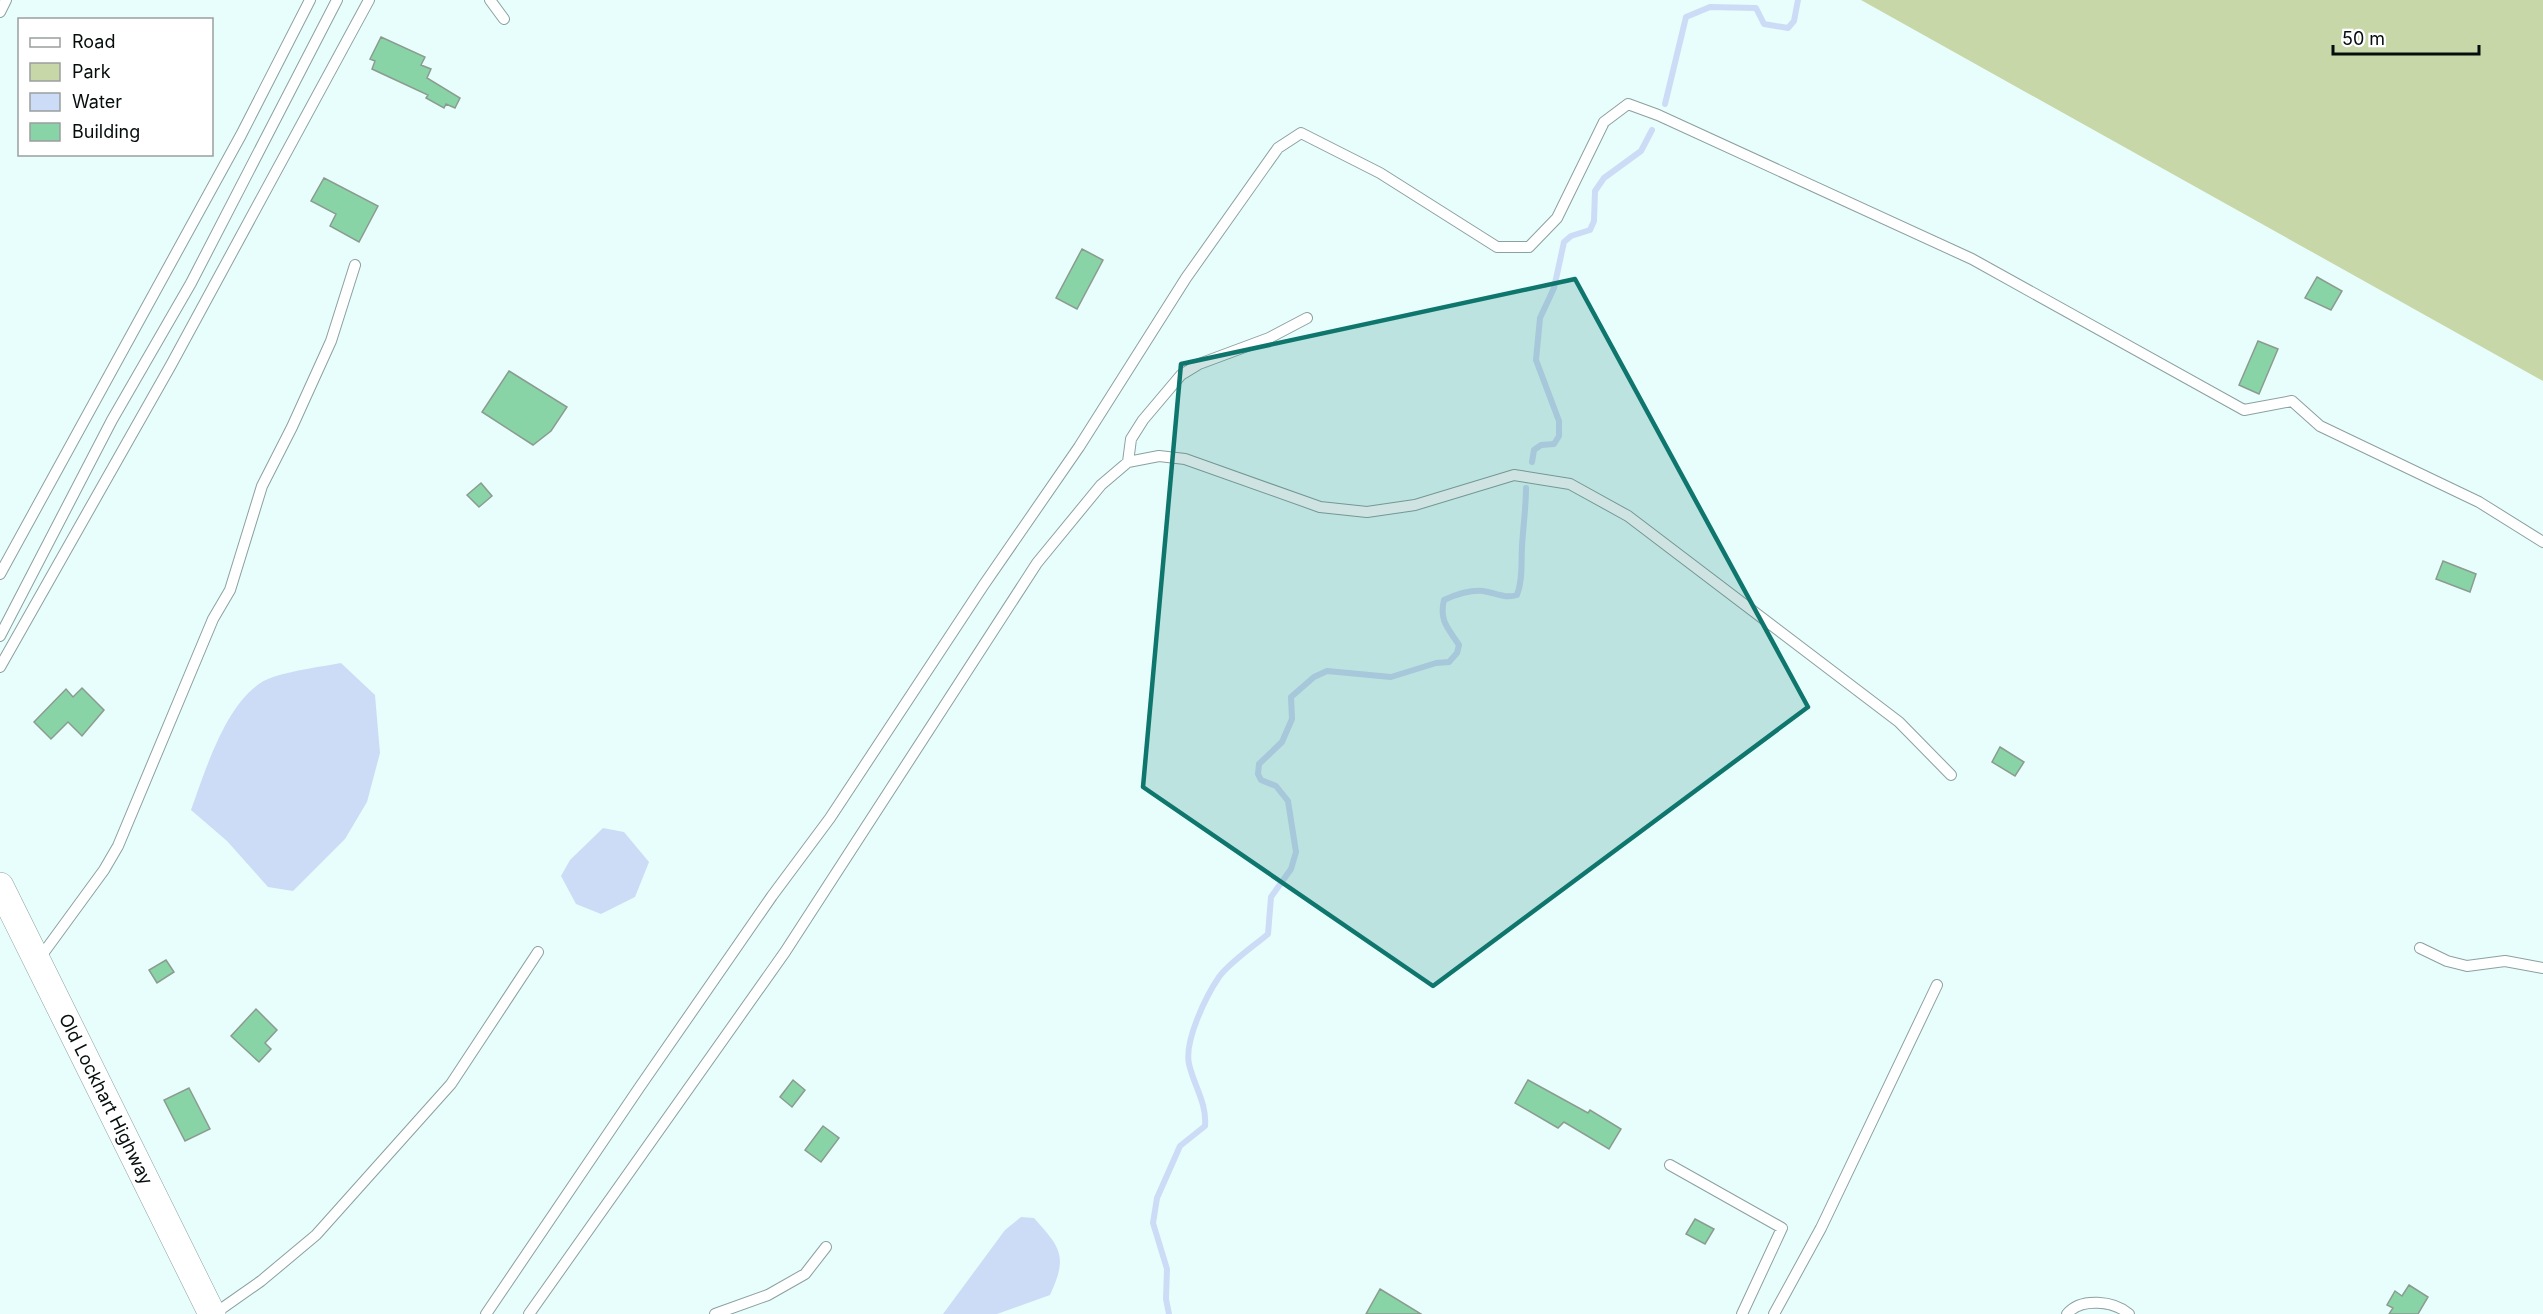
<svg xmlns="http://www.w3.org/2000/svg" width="2543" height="1314" font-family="Inter,sans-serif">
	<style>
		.green { fill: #c7d7a8 }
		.water { fill: #ccdcf6 }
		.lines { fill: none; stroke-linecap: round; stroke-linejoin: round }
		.stream { stroke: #ccdcf6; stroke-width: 6 }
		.building { fill: #89d4a7; stroke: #8b9b90; stroke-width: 1.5 }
		.service-casing { stroke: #8ca09f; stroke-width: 12 }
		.tertiary-casing { stroke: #8ca09f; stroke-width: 28 }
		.service { stroke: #fff; stroke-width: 10 }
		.tertiary { stroke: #fff; stroke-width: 27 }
		.marked { fill: #0f766e; fill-opacity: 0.2; stroke: #0f766e; stroke-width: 4.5; stroke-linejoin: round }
		.labels { text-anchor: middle; stroke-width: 4.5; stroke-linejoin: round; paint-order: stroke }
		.street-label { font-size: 18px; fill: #060d0d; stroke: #fff }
	</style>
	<rect width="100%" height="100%" fill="#e8fefc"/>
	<path class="green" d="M 1861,0 L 2543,0 L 2543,381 Z"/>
	<path class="water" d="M 341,663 L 375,695 L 380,753 L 367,802 L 345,839 L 293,891 L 268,887 L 227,841 L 191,810 C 206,769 229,691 273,677 C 295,670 319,667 341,663 Z
		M 603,828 L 624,832 L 649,862 L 635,897 L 601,914 L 576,904 L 561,876 L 570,860 Z
		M 1021,1217 L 1034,1218 C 1061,1248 1068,1256 1050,1295 L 997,1314 L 943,1314 L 1005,1230 Z"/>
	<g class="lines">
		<path class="stream" d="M 1665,104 L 1686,17 L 1710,7 L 1756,8 L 1764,24 L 1788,28 L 1794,21 L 1798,0
			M 1532,462 L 1534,450 L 1541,445 L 1554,444 L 1559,436 L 1559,421 L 1536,360 L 1540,318 L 1554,288 L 1564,242 L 1571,236 L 1590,230 L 1594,221 L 1595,191 L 1604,178 L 1641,151 L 1652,130
			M 1169,1314 L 1166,1299 L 1167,1269 L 1153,1223 L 1157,1198 L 1180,1146 L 1205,1126 C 1207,1103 1194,1086 1189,1064 C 1184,1041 1206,996 1219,977 C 1230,962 1254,946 1268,934 L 1271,897 L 1291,869 L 1296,852 L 1288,801 L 1276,786 L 1261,780 L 1258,774 L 1259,764 L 1282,742 L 1292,719 L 1291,697 L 1314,677 L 1327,671 L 1391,677 L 1436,663 L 1449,662 L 1457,653 L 1459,645 C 1448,628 1439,621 1444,600 C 1457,594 1469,590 1483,591 C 1496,593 1505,599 1517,595 C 1523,580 1521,563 1522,547 C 1523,527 1526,508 1526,488"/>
	</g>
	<path class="building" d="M 381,37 L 425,57 L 421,65 L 431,69 L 427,78 L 460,98 L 455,108 L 446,104 L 444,108 L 426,98 L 428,95 L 372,69 L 375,61 L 370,59 Z
		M 324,178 L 378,206 L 359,242 L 330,226 L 336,214 L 311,201 Z
		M 1082,249 L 1103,260 L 1077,309 L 1056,298 Z
		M 2317,277 L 2342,291 L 2331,310 L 2305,298 Z
		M 2258,341 L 2278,349 L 2259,394 L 2239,385 Z
		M 509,371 L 567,407 L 551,431 L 533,445 L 482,412 Z
		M 481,483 L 492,496 L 479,507 L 467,495 Z
		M 2443,561 L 2476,574 L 2470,592 L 2436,579 Z
		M 82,688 L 104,710 L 82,736 L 68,722 L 51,739 L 34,722 L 66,689 L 73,697 Z
		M 2000,747 L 2024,762 L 2015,776 L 1992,762 Z
		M 166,960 L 174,972 L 157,983 L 149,970 Z
		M 256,1009 L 277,1030 L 265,1043 L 271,1049 L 259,1062 L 231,1036 Z
		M 793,1080 L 805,1090 L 792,1107 L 780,1097 Z
		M 1528,1080 L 1588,1113 L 1590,1110 L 1621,1129 L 1609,1149 L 1564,1122 L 1558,1128 L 1515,1103 Z
		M 189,1088 L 210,1129 L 185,1141 L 164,1100 Z
		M 823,1126 L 839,1138 L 821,1162 L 805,1150 Z
		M 1695,1219 L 1714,1229 L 1705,1244 L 1686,1234 Z
		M 2409,1285 L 2428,1297 L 2418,1314 L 2389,1314 L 2393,1308 L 2387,1305 L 2395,1291 L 2402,1296 Z
		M 1380,1289 L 1421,1314 L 1366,1314 Z"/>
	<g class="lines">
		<defs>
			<path id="service" d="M 490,0 L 504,19
				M 0,12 L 6,0
				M 1128,462 L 1131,439 L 1143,420 L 1181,375 L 1199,364 L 1269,338 L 1307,318
				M 0,574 L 241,135 L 310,0
				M 0,636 L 112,420 L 191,283 L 337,0
				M 0,667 L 171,365 L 369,0
				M 2420,948 L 2447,961 L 2467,966 L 2505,961 L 2543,968
				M 39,959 L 104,870 L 118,846 L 213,619 L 230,590 L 262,486 L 292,427 L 331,341 L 355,265
				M 1670,1165 L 1782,1228 L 1742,1314
				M 214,1314 L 261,1281 L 316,1235 L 451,1084 L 538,952
				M 486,1314 L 639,1088 L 772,896 L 830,818 L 983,586 L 1079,447 L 1186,278 L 1278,148 L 1301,133 L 1380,173 L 1497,247 L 1529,247 L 1557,218 L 1604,122 L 1628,104 L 1658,115 L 1972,259 L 2244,410 L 2292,401 L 2320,426 L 2479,502 L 2543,542
				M 529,1314 L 785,952 L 1037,563 L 1101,485 L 1128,462 L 1159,456 L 1185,459 L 1320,507 L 1367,512 L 1415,505 L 1514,475 L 1570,484 L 1628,516 L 1899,722 L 1951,775
				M 715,1314 L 768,1295 L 805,1274 L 826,1247
				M 1774,1314 L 1821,1228 L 1937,985
				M 2067,1314 C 2081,1297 2114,1301 2129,1314"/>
			<g id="tertiary">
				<path id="s1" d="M 0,886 L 212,1314"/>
			</g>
		</defs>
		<use href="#service" class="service-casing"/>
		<use href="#tertiary" class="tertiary-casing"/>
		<use href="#service" class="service"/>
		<use href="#tertiary" class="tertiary"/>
	</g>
	<path class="marked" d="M 1575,279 L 1808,707 L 1433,986 L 1143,787 L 1181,364 Z"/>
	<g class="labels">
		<g class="street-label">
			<text dy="6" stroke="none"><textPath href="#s1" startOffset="238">Old Lockhart Highway</textPath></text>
		</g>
	</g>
	<rect x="18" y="18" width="195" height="138" fill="#ffffff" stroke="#9b9e9e" stroke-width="1.5"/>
	<rect x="30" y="38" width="30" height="9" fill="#ffffff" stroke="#9b9e9e" stroke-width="1.5"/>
	<text x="72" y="48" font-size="18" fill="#060d0d">Road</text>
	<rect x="30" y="63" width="30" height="18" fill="#c7d7a8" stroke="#9b9e9e" stroke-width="1.5"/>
	<text x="72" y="78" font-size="18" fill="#060d0d">Park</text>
	<rect x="30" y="93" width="30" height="18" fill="#ccdcf6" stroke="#9b9e9e" stroke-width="1.5"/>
	<text x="72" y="108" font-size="18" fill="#060d0d">Water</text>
	<rect x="30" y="123" width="30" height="18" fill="#89d4a7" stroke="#9b9e9e" stroke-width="1.5"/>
	<text x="72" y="138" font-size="18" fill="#060d0d">Building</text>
	<path d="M2333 45v9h146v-9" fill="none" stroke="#060d0d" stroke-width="3"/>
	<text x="2342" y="45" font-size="18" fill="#060d0d" stroke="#ffffff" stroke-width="4.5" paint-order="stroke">50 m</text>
</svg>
